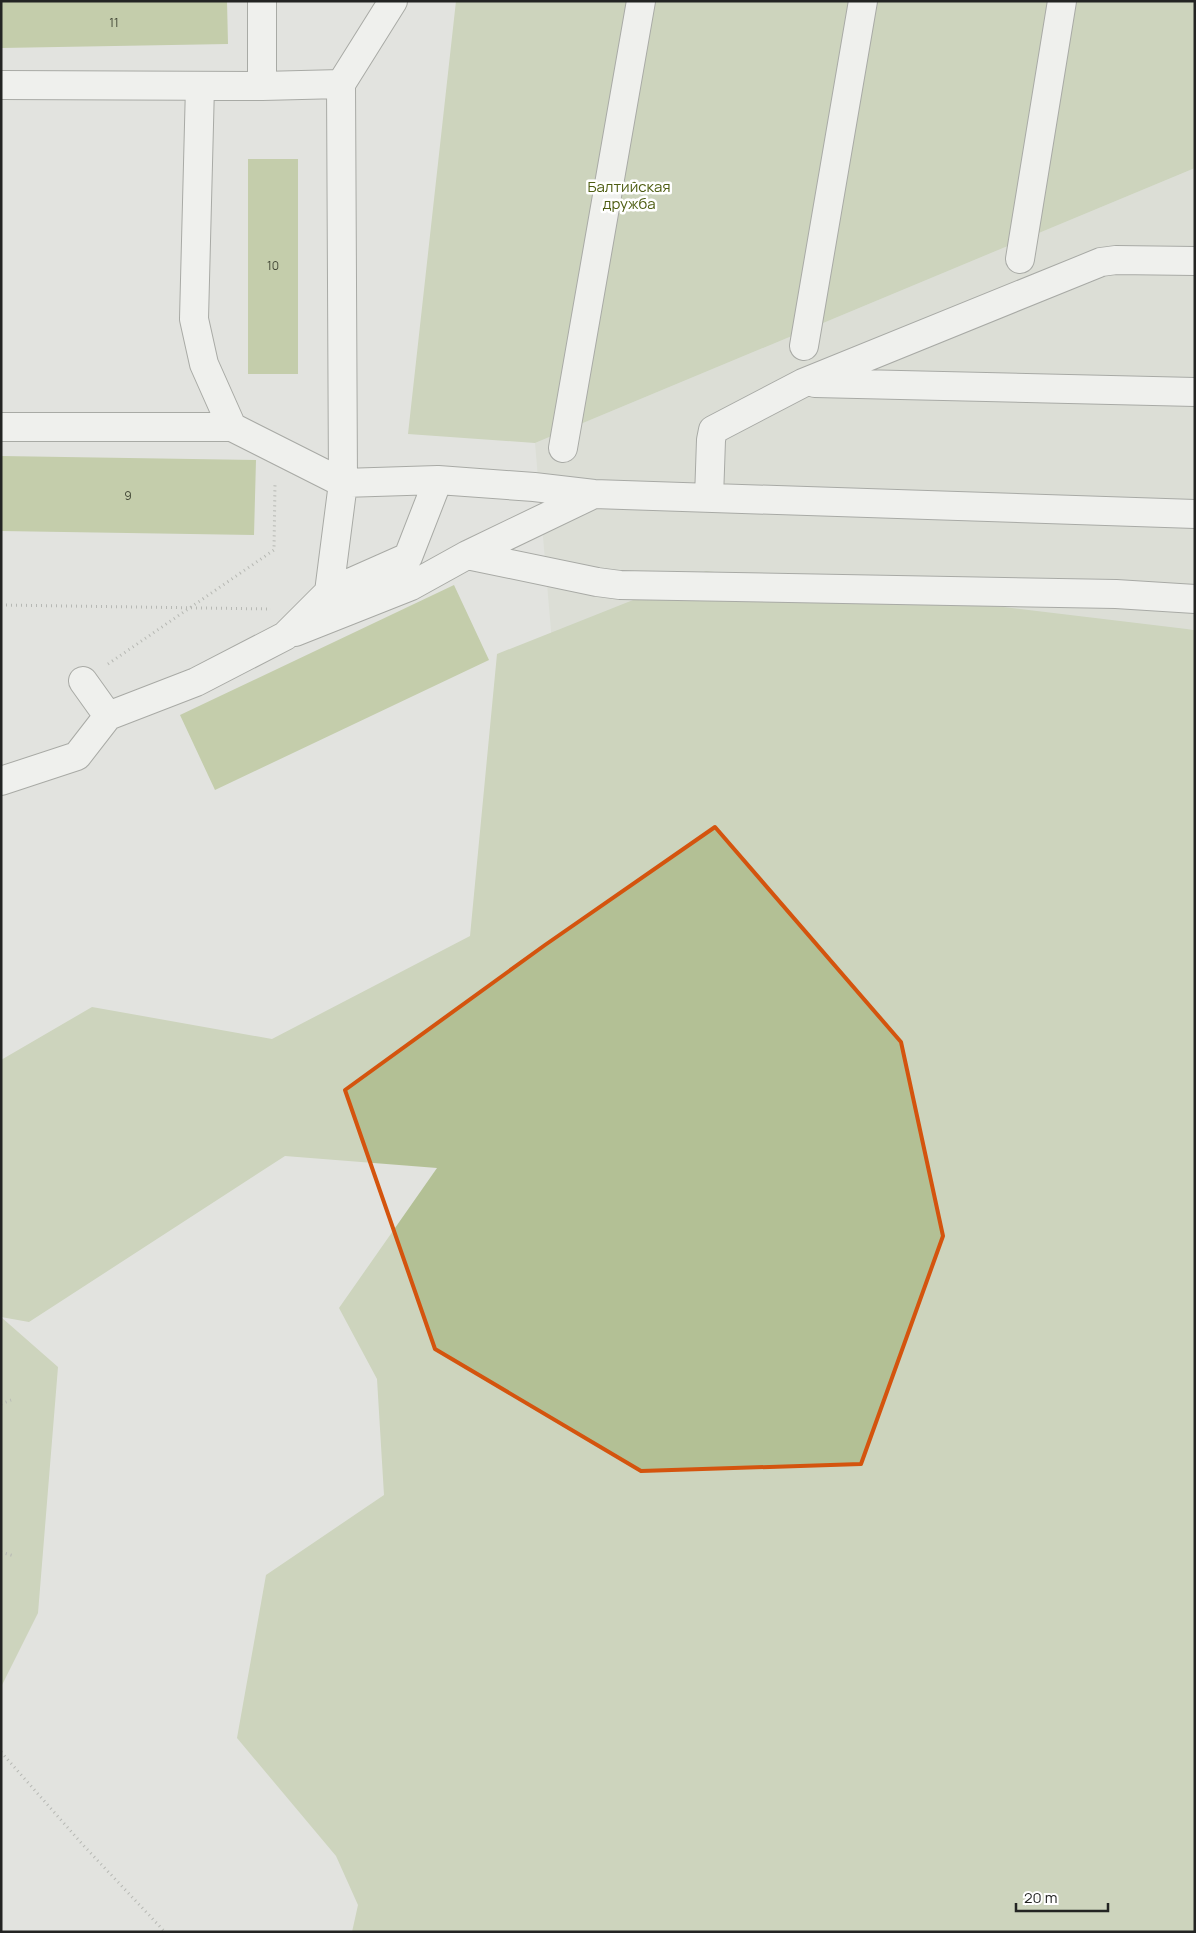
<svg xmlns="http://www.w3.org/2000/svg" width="1196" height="1933" font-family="Manrope,sans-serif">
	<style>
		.built { fill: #d4d8cd }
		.green { fill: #b3c095 }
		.building { fill: #9fb16e }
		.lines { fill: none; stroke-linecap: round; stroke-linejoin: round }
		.minor-casing { stroke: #636461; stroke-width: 30 }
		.path { stroke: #828380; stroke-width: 3; stroke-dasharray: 1 4; stroke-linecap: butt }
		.minor { stroke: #fff; stroke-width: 28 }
		.marked { fill: none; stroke: #d4540e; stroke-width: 4; stroke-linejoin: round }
		.labels { text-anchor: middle; stroke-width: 5; stroke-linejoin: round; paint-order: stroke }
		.number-label { font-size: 12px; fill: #424736 }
		.park-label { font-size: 15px; fill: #4f5e13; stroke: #fff }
	</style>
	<rect width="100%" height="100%" fill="#e2e3df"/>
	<path class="built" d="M 1195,168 L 1195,629 L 553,654 L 535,443 Z"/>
	<path class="green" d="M 456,1 L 1195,1 L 1195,168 L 535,443 L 408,434 Z
		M 706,571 L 1195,630 L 1195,1932 L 352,1932 L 358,1905 L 336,1856 L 237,1738 L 266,1575 L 384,1495 L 377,1379 L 339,1308 L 437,1168 L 285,1156 L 29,1322 L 1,1317 L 58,1367 L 38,1613 L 1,1687 L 1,1060 L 92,1007 L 272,1039 L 470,936 L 497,654 Z"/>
	<path class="building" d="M 1,1 L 227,1 L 228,44 L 1,48 Z
		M 248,159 L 298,159 L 298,374 L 248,374 Z
		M 1,456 L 256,460 L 254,535 L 1,531 Z
		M 454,585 L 489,660 L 215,790 L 180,715 Z"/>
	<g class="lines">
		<defs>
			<path id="minor" d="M 262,1 L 262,86
				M 1,85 L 262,86 L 341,84
				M 200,86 L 194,319 L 204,364 L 232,427
				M 1020,259 L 1062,1
				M 804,346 L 863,1
				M 815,383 L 1195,392
				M 1,427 L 232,427 L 343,483 L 341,84 L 393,1
				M 563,448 L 641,1
				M 438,480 L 534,487 L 594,494 L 1195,514
				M 709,498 L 711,440 L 713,430 L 803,383 L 1101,262 L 1116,260 L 1195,261
				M 467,555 L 597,582 L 620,585 L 1116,594 L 1195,599
				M 295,632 L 411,586 L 467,555 L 594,494
				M 83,681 L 108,716
				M 1,781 L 77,756 L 108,716 L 196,682 L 285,636 L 329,592 L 408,557 L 438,480 L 343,483 L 329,592"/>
		</defs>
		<use href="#minor" class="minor-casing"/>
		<path class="path" d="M 1,605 L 271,609
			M 108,664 L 274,550 L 275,483
			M 1,1404 L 11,1400
			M 1,1552 L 14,1556
			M 1,1752 L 84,1846 L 165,1932"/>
		<use href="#minor" class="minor"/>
	</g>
	<path d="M0 0H1196V1933H0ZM 715,827 L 901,1042 L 943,1236 L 861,1464 L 641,1471 L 435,1349 L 345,1090 L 545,945 Z" fill="#e2e3df" fill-opacity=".55" fill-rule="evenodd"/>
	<path class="marked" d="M 715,827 L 901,1042 L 943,1236 L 861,1464 L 641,1471 L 435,1349 L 345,1090 L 545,945 Z"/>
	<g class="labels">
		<g class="number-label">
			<text x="114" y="27">11</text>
			<text x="273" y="270">10</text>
			<text x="128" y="500">9</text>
		</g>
		<g class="park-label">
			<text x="629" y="192">Балтийская<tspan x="629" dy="17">дружба</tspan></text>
		</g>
	</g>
	<rect width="1196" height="1933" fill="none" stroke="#232423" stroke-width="5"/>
	<path d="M1016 1903v8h92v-8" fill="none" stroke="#232423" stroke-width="2.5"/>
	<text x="1024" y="1903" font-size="15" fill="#232423" stroke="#ffffff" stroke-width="4" paint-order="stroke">20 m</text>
</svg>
